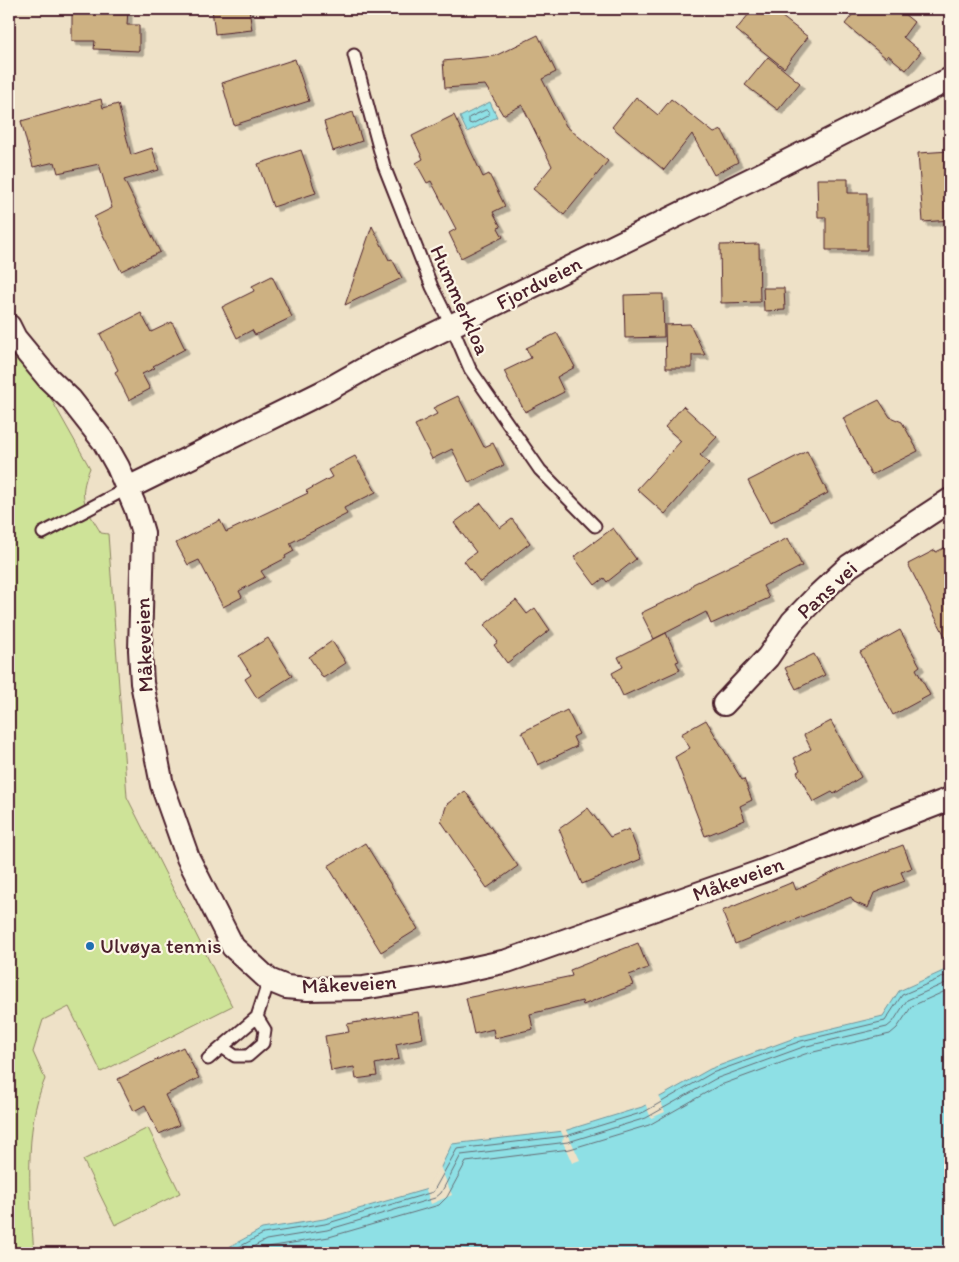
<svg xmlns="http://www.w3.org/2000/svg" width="959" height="1262" font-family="Itim,sans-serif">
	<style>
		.green { fill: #cee398; stroke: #8c8162 }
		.water { fill: #8ee0e5; stroke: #73939b }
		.pier { fill: #eee1c7 }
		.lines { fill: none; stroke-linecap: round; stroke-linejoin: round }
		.shore { stroke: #656c75; stroke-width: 1 }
		.building { fill: #cdb182; stroke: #4a1f2b; filter: url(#shadow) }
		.service-casing { stroke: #4a1f2b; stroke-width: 15 }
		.minor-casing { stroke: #4a1f2b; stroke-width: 26 }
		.service { stroke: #fcf5e5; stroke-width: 11 }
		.minor { stroke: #fcf5e5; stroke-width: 22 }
		.poi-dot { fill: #1f6fb2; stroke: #fcf5e5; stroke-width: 2 }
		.labels { text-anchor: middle; stroke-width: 4.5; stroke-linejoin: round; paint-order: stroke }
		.street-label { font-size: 21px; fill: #4a1f2b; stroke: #fcf5e5 }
		.poi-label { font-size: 21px; fill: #4a1f2b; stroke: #fcf5e5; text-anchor: start }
	</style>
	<defs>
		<filter id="shadow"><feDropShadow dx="4.5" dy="4.5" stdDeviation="0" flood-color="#0004"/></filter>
	</defs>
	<rect width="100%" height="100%" fill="#eee1c7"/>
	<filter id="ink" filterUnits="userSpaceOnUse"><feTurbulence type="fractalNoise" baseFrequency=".02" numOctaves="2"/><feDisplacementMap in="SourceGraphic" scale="10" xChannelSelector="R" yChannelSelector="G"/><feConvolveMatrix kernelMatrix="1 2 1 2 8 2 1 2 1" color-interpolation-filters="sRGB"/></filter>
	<g filter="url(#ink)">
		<path class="green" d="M 9,336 L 50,397 L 90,468 C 77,499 85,506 101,533 L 108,534 L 127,797 L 232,1006 L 101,1072 L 69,1007 L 43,1020 L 33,1052 L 45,1079 C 23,1129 30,1200 34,1253 L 9,1253 Z
			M 148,1128 L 180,1193 L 115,1225 L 83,1160 Z"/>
		<path class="water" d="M 490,102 L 497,117 L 467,132 L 460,117 Z
			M 950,968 L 950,1253 L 218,1253 L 262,1229 L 324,1219 L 431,1188 L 452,1144 L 564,1131 L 642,1107 L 710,1069 L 800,1036 L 883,1016 L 899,991 Z"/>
		<path class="pier" d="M 658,1095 L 665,1112 L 651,1118 L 645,1103 Z
			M 565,1128 L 580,1160 L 572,1163 L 562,1140 L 564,1138 L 560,1129 Z
			M 440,1166 L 452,1195 L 431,1204 L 425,1187 L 429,1186 Z"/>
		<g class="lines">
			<path class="shore" d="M 486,110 L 489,111 L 489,115 L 472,124 L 469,123 L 469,118 Z
				M 228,1253 L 263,1234 L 325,1224 L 433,1192 L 457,1149 L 566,1136 L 644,1112 L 712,1073 L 801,1041 L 885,1021 L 902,995 L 950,974
				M 241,1253 L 266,1240 L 327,1230 L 435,1198 L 441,1193 L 461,1155 L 568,1142 L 646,1118 L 715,1079 L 803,1047 L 887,1027 L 893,1022 L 907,1000 L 950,981
				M 257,1253 L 268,1247 L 329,1237 L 439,1205 L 447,1197 L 466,1162 L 570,1149 L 649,1125 L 718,1086 L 805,1054 L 890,1034 L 897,1028 L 912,1006 L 950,989"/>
		</g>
		<path class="building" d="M 72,9 L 128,9 L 127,25 L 139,25 L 139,51 L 94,49 L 95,41 L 72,41 Z
			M 212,9 L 249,9 L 252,30 L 215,34 Z
			M 753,9 L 772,9 L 808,37 L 784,68 L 736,30 Z
			M 857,9 L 898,9 L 914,22 L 903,37 L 921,52 L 906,70 L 888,55 L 886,58 L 845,24 Z
			M 538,35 L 556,72 L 542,79 L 566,126 L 608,161 L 564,215 L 533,189 L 552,166 L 522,105 L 503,115 L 485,85 L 445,88 L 443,61 L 495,56 Z
			M 768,57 L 800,83 L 778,110 L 745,85 Z
			M 295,59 L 309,101 L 234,125 L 222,83 Z
			M 636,97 L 658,115 L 671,99 L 714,133 L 722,130 L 738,162 L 714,175 L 692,134 L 664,170 L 612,127 Z
			M 101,99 L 103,108 L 118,104 L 131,155 L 152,148 L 159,170 L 124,180 L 160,252 L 121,271 L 94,217 L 112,208 L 99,164 L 58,173 L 55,162 L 33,167 L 21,121 Z
			M 353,112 L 362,141 L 333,151 L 324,122 Z
			M 454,115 L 483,177 L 489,174 L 505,206 L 493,212 L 501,227 L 498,228 L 503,237 L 461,258 L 449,233 L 456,229 L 431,181 L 427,183 L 416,163 L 423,159 L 412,136 Z
			M 301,150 L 316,193 L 273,207 L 258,164 Z
			M 950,151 L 950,220 L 923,222 L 918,153 Z
			M 817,179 L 848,179 L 848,193 L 867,193 L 867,250 L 826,250 L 826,217 L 818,217 Z
			M 372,226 L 389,260 L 392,259 L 402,278 L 345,305 Z
			M 759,244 L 760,302 L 721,303 L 720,245 Z
			M 272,276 L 292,317 L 255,335 L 252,330 L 237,338 L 222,307 L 254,291 L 252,286 Z
			M 763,288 L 784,288 L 785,310 L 764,311 Z
			M 656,294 L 663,294 L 664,337 L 625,338 L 624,295 Z
			M 141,313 L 151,332 L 172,322 L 185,349 L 153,366 L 155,368 L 142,374 L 150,389 L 129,400 L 115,372 L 118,370 L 100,334 Z
			M 690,324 L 705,355 L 692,355 L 692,368 L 666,368 L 665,325 Z
			M 557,333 L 575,367 L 557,377 L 564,392 L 525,412 L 504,371 L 531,358 L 526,348 Z
			M 458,396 L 484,447 L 493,443 L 504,465 L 469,483 L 452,449 L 432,459 L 415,425 L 437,414 L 433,408 Z
			M 879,400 L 890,417 L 902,422 L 918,451 L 871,475 L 843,418 Z
			M 683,406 L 717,437 L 700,455 L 709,463 L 665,514 L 637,489 L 681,441 L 665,427 Z
			M 807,451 L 828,493 L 770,523 L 748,481 Z
			M 355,456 L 376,492 L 344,508 L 347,514 L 290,543 L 294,551 L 285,556 L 286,558 L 261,571 L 265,577 L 239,591 L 242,597 L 223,607 L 199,560 L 188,565 L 176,543 L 220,520 L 226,532 L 308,493 L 306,491 L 332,477 L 328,470 Z
			M 481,503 L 500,528 L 512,519 L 530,543 L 480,582 L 464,561 L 476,552 L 454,523 Z
			M 613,528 L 636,559 L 607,582 L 604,578 L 595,585 L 574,557 Z
			M 788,538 L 802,566 L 763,586 L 769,598 L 711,624 L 706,612 L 654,639 L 641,613 L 689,590 L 693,584 Z
			M 950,545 L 950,646 L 908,564 L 935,550 L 936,552 Z
			M 516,600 L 527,614 L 535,608 L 550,630 L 507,663 L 494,645 L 498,642 L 484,625 Z
			M 900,630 L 920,666 L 916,669 L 930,695 L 893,715 L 860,652 Z
			M 666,633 L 679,661 L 676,662 L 680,670 L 623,696 L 612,673 L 623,667 L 618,657 Z
			M 268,638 L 292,676 L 257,698 L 245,679 L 251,675 L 239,656 Z
			M 332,641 L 346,663 L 323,678 L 309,657 Z
			M 814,654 L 825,675 L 796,689 L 785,668 Z
			M 567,710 L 579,734 L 573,737 L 577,746 L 538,765 L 522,732 Z
			M 706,720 L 742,780 L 744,779 L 752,800 L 740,806 L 745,820 L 705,836 L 675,757 L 690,748 L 681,734 Z
			M 831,721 L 861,777 L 834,794 L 832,792 L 813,802 L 797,772 L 800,770 L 794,758 L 811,749 L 804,735 Z
			M 465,791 L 518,866 L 487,888 L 441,821 L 447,804 Z
			M 588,808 L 610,837 L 629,829 L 641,859 L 582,884 L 559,829 Z
			M 365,843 L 418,929 L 381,952 L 328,866 Z
			M 903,845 L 912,868 L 901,872 L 905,881 L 874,893 L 868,908 L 854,902 L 851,897 L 735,944 L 722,911 L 793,882 L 796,890 L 840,869 Z
			M 638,943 L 648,968 L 629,975 L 633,985 L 583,1005 L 582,1001 L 530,1014 L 533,1029 L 495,1038 L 493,1029 L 474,1034 L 466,998 L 572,976 L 570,970 Z
			M 418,1012 L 423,1038 L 396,1044 L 399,1059 L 375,1064 L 377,1076 L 356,1079 L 354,1067 L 331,1071 L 325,1036 L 349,1032 L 347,1024 Z
			M 183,1047 L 199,1078 L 165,1095 L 179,1125 L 159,1134 L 145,1105 L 134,1111 L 118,1079 Z"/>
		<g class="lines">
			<defs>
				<path id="service" d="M 354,55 L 384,166 L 432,287 L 452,327 L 470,369 L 540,470 L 595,526
					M 43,533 L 128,488
					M 222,1047 L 235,1056 L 248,1056 L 263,1043 L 265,1030 L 257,1017
					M 208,1059 L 257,1017 L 269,980"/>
				<path id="minor" d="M 9,326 L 15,338 L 48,378 L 71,400 L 104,442 L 118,467 L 136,509 L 143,533 L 140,650 L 142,683 L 162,785 L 188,858 L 233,947 L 269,980 L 286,987 L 308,989 L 363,988 L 443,975 L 507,961 L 760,872 L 950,799
					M 128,488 L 327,390 L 371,365 L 780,165 L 950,79
					M 724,704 L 768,657 L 792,622 L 818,595 L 849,566 L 950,500"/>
			</defs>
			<use href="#service" class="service-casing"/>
			<use href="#minor" class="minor-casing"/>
			<use href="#service" class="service"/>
			<use href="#minor" class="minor"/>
		</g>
	</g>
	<circle class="poi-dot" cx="90" cy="946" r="5"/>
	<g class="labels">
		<g class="street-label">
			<text transform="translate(539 283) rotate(-27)" y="7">Fjordveien</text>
			<text transform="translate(460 300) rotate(66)" y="7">Hummerkloa</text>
			<text transform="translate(827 590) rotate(-43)" y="7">Pans vei</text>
			<text transform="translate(144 645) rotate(-92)" y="7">Måkeveien</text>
			<text transform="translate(738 879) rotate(-20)" y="7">Måkeveien</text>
			<text transform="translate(349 984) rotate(-3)" y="7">Måkeveien</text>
		</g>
		<g class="poi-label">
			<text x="100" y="953">Ulvøya tennis</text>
		</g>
	</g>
	<rect width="959" height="1262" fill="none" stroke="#fcf5e5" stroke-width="30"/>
	<rect x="15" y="15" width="929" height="1232" fill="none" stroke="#4a1f2b" stroke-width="2" filter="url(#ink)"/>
</svg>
